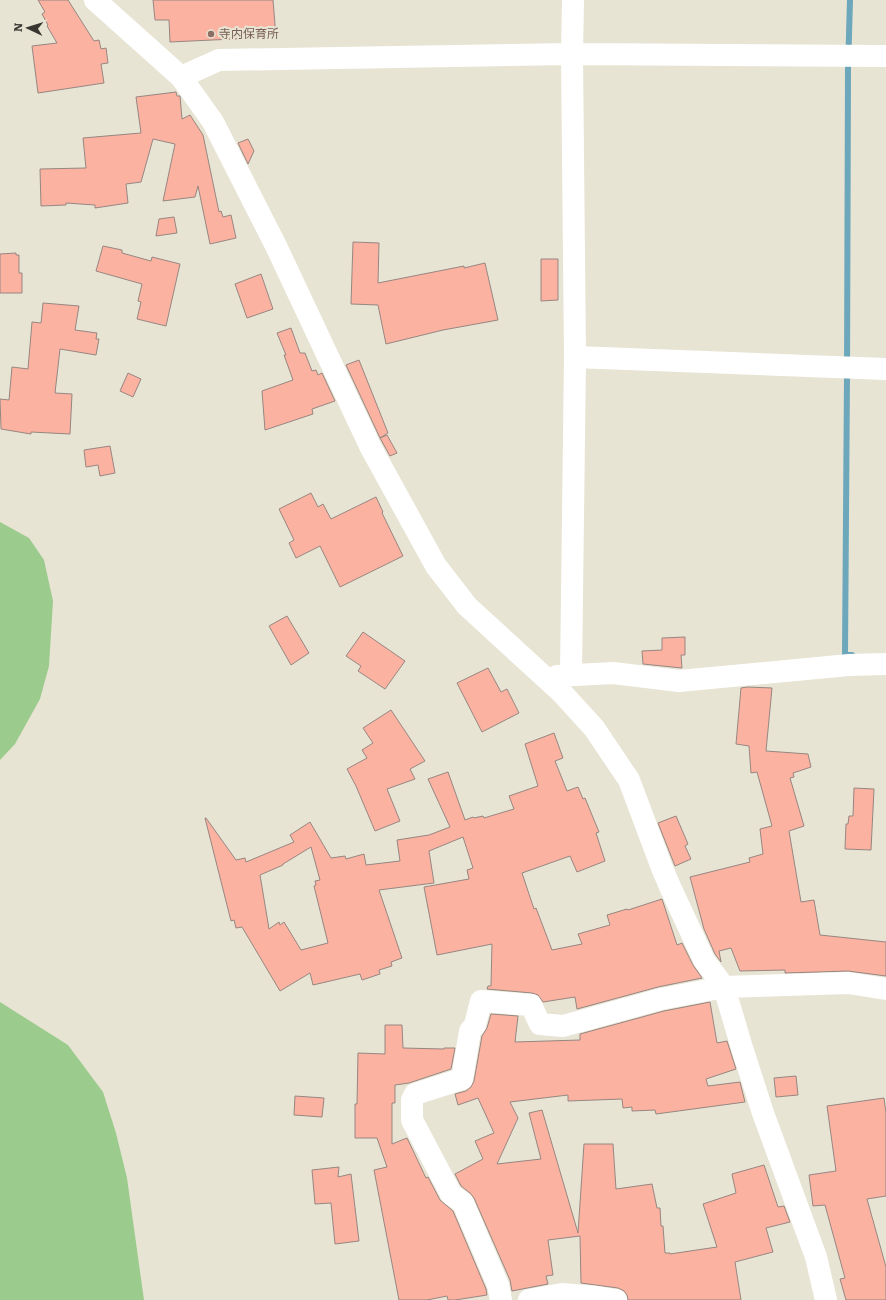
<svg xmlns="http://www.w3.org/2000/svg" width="886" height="1300" font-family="Literata,'Noto Sans JP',serif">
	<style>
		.green { fill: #9ccc8d }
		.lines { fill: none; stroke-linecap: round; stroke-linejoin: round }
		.stream { stroke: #6da7bb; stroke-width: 6 }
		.building { fill: #fcb2a0; stroke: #978681; fill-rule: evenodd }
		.minor { stroke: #fff; stroke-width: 22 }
		.education-dot { fill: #8d6e63; stroke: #e7e4d4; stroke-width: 1.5 }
		.labels { text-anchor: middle; stroke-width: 4; stroke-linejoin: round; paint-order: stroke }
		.education-label { font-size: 12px; fill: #785e54; stroke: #e7e4d4; text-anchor: start }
	</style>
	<rect width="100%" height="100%" fill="#e7e4d4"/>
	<path class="green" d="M 0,522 L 29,538 L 44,560 L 53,601 L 49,666 L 40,699 L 15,744 L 0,760 Z
		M 0,1002 L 68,1045 L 103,1092 L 116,1133 L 127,1178 L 144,1300 L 0,1300 Z"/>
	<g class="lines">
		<path class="stream" d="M 850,0 L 848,70 L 847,376 L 845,655 L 852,655"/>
	</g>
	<path class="building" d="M 38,0 L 68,0 L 94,41 L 99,40 L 101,49 L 106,48 L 108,63 L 101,64 L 104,83 L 38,93 L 32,46 L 57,43 L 47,26 L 48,25 L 42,14 L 45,12 Z
		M 153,0 L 273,0 L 276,37 L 170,42 L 169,20 L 155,20 Z
		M 176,92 L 177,96 L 180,96 L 182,119 L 190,115 L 203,135 L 219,212 L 221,211 L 223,217 L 231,215 L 236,238 L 210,244 L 198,186 L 195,197 L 163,201 L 175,144 L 153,139 L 141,182 L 126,184 L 128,203 L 95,208 L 95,205 L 66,203 L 66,205 L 41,206 L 40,169 L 86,168 L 83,138 L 141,133 L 136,97 Z
		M 248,139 L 254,151 L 248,164 L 238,143 Z
		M 174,217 L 177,233 L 156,236 L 159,219 Z
		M 353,242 L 379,243 L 378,283 L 464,266 L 464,268 L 485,263 L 498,320 L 443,330 L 386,344 L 378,305 L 351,304 Z
		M 103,246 L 122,250 L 122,253 L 151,261 L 152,257 L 180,264 L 166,326 L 137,319 L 141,302 L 138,301 L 142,284 L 96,271 Z
		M 16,253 L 16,255 L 19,255 L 19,273 L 22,273 L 22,293 L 0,293 L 0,254 Z
		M 541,259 L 558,259 L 558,300 L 541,301 Z
		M 261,274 L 273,309 L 247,318 L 235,284 Z
		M 43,303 L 79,306 L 75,330 L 97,333 L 96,339 L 99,339 L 96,355 L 60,349 L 55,393 L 72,394 L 70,434 L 31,432 L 31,434 L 1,429 L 0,399 L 9,400 L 12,367 L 28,369 L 32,322 L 41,323 Z
		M 291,328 L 300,353 L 305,353 L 312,371 L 316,370 L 318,375 L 322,373 L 335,401 L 312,409 L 313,414 L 265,430 L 262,391 L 293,380 L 284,355 L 286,355 L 277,333 Z
		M 359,360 L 388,433 L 380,438 L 346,365 Z
		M 128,373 L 141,379 L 133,397 L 120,391 Z
		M 387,435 L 397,453 L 390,456 L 380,438 Z
		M 110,446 L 115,473 L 100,476 L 98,465 L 86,467 L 84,450 Z
		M 311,493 L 318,507 L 323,504 L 331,519 L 376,497 L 383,512 L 382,513 L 403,556 L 340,587 L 320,546 L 296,558 L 289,543 L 294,540 L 279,509 Z
		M 287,616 L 309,653 L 291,665 L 269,626 Z
		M 363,632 L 405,661 L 385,689 L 358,671 L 361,666 L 346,656 Z
		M 685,637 L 685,655 L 681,655 L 682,668 L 643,664 L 642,651 L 662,650 L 662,638 Z
		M 488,668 L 501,692 L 507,689 L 519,713 L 482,732 L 457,683 Z
		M 747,687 L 772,688 L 766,751 L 808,754 L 811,767 L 793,773 L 794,777 L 790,778 L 804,826 L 789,831 L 801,902 L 814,900 L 820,935 L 886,942 L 886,976 L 848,971 L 785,973 L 785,970 L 740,971 L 731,948 L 719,951 L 721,962 L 715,954 L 704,929 L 690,877 L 750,862 L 749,858 L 763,854 L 760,829 L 772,826 L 757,772 L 751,773 L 749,746 L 736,744 L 741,688 Z
		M 391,710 L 425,761 L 410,769 L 415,779 L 387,789 L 400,821 L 375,831 L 356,786 L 347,769 L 367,758 L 362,750 L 373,743 L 363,728 Z
		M 554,733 L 563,758 L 555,761 L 567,791 L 578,787 L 583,799 L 585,798 L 599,832 L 596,833 L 605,861 L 577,872 L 570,856 L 522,873 L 534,909 L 536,908 L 552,950 L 582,944 L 578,934 L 610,925 L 607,915 L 627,909 L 628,910 L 662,899 L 677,945 L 682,943 L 693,965 L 702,978 L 658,987 L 577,1009 L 575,997 L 543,1002 L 538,995 L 532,993 L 487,989 L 488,986 L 491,986 L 492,944 L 437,955 L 424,887 L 469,879 L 467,870 L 473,868 L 463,837 L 429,851 L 434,883 L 379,890 L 402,958 L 391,962 L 392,966 L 379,970 L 380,974 L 362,980 L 360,974 L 313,985 L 310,973 L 280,991 L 242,927 L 236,928 L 234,920 L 231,921 L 205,818 L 206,818 L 236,860 L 245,858 L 246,862 L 294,842 L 290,835 L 310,822 L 331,858 L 345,856 L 346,859 L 364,854 L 366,865 L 400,861 L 397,840 L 429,835 L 450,827 L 428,779 L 448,772 L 465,820 L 473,817 L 474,818 L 483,816 L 484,818 L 514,809 L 509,796 L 538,786 L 525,744 ZM 311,847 L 320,880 L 315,881 L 316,885 L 314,886 L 328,943 L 301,950 L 284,922 L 280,925 L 279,922 L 269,929 L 260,875 L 283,865 L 283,864 Z
		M 854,788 L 874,789 L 871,850 L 845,849 L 846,824 L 848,824 L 849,816 L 853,816 Z
		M 676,816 L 688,844 L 685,846 L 691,859 L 675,866 L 658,823 Z
		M 710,1002 L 717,1043 L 727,1041 L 736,1069 L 706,1079 L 708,1086 L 740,1082 L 745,1102 L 656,1114 L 655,1110 L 632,1111 L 632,1107 L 623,1108 L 622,1099 L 568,1101 L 568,1095 L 510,1102 L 518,1118 L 497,1164 L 541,1159 L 529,1113 L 542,1110 L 578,1233 L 584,1144 L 613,1144 L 616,1189 L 652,1184 L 657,1208 L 660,1208 L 661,1226 L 663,1226 L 665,1253 L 670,1253 L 670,1254 L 717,1247 L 703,1204 L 736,1193 L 732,1174 L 764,1165 L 778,1207 L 784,1206 L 790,1222 L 766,1228 L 773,1252 L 735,1262 L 741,1300 L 628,1300 L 627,1295 L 624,1291 L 618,1288 L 581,1283 L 580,1236 L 548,1240 L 553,1275 L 546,1276 L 548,1284 L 512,1291 L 510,1280 L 474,1198 L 470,1193 L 461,1186 L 455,1174 L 483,1159 L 475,1141 L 494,1133 L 478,1098 L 458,1105 L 455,1094 L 466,1091 L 471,1087 L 474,1081 L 482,1036 L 487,1028 L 491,1014 L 518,1016 L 515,1042 L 580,1040 L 580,1034 L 664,1011 Z
		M 385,1025 L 402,1025 L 403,1048 L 444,1049 L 444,1048 L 455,1048 L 451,1069 L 409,1083 L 395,1085 L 395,1103 L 392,1103 L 392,1144 L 407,1138 L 426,1178 L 428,1177 L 440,1200 L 453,1211 L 486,1289 L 487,1295 L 455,1300 L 448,1300 L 447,1296 L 427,1300 L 399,1300 L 374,1170 L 387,1167 L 377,1138 L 355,1138 L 355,1104 L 357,1104 L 358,1053 L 385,1054 Z
		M 796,1076 L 798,1095 L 776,1097 L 774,1078 Z
		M 295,1096 L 324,1098 L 322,1117 L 294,1115 Z
		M 884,1098 L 886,1113 L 886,1196 L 867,1199 L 886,1267 L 886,1300 L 846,1300 L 840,1279 L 845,1278 L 825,1205 L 813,1206 L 809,1175 L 836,1171 L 827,1106 Z
		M 339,1167 L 338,1177 L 351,1174 L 359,1241 L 335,1244 L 331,1203 L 315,1204 L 312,1170 Z"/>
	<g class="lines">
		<path class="minor" d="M 95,0 L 181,77 L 213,122 L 276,246 L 371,448 L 436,566 L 467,606 L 562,693 L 594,728 L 629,780 L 662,868 L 671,889 L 704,960 L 724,987 L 742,1048 L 763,1113 L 816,1257 L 826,1300
			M 181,77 L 219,60 L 572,54 L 886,56
			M 575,357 L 886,369
			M 571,675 L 575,357 L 572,54 L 573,0
			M 557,676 L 613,673 L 679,681 L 849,665 L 886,664
			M 501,1300 L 498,1285 L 463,1203 L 451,1194 L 412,1120 L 412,1100 L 415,1094 L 462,1079 L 470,1031 L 475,1025 L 481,1001 L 531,1005 L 540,1024 L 563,1026 L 661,999 L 724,987 L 848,983 L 886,989
			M 529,1300 L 562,1294 L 597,1297 L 616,1300"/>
	</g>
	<circle class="education-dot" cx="211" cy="34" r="4"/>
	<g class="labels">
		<g class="education-label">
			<text x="219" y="38">寺内保育所</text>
		</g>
	</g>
	<g transform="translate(28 28) rotate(274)" stroke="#e7e4d4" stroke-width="3" paint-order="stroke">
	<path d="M0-3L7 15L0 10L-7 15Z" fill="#373630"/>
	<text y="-6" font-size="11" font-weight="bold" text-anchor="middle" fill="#373630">N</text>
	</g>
</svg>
